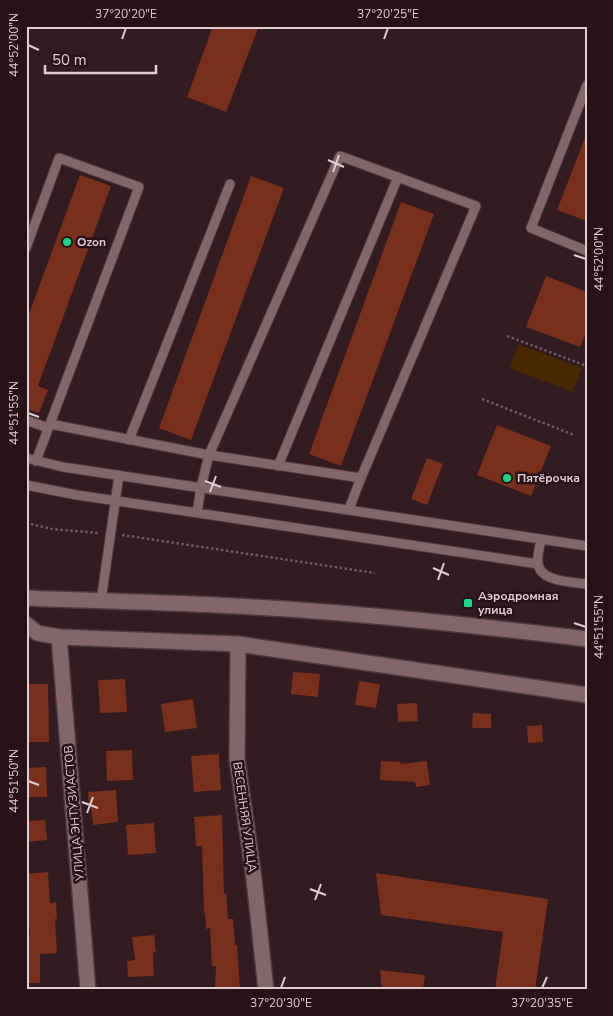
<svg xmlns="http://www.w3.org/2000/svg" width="613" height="1016" font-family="'Nunito Sans',sans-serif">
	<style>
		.green { fill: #482900 }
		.building { fill: #782f1c }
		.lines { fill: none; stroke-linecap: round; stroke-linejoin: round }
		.lane-casing { stroke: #4c393e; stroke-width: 11 }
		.street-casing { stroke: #4c393e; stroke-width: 18 }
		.secondary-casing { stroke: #4c393e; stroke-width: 18 }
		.path { stroke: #6f5b60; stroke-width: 2.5; stroke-dasharray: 2.5 2.5; stroke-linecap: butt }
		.lane { stroke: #83666c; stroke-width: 9 }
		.street { stroke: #83666c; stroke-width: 15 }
		.secondary { stroke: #83666c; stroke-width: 15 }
		.ticks { fill: none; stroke: #deced1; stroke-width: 2 }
		.poi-dot { fill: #10d98a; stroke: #281217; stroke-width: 2 }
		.labels { text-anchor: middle; stroke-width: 5; stroke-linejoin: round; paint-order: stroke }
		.poi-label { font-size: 12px; font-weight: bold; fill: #deced1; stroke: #281217; text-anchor: start }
		.street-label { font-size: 12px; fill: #deced1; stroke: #281217 }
		.neatline { fill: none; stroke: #deced1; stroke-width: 2 }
		.ticks-label { font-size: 12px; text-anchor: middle; fill: #deced1 }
	</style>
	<rect width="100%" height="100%" fill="#321b21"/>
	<path class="green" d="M 518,344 L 582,368 L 573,392 L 510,368 Z"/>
	<path class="building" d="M 213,26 L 259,26 L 226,112 L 187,97 Z
		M 586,135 L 587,136 L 587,221 L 557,210 Z
		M 80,175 L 111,186 L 38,386 L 48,390 L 39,413 L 29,410 L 28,414 L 26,414 L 26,322 Z
		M 251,176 L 284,188 L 191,440 L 159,428 Z
		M 401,202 L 434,214 L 341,466 L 309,454 Z
		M 546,276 L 587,292 L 587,330 L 580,347 L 526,327 Z
		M 497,425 L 551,446 L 531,496 L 477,475 Z
		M 427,458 L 443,464 L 427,505 L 411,499 Z
		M 293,672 L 320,674 L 318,697 L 291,694 Z
		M 125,679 L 127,712 L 100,713 L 98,680 Z
		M 359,681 L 380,684 L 376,708 L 355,705 Z
		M 26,684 L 48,684 L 49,742 L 26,742 Z
		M 193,699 L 197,728 L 165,732 L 161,704 Z
		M 417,703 L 418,721 L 398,722 L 397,704 Z
		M 473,713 L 491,714 L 491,728 L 472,728 Z
		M 542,725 L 543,742 L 528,743 L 527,726 Z
		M 132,750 L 133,780 L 107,781 L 106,751 Z
		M 219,754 L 221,790 L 194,792 L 191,756 Z
		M 381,761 L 401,762 L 400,764 L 427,761 L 430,785 L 416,787 L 415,782 L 380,780 Z
		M 46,767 L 47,797 L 26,797 L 26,768 Z
		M 116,790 L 118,822 L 93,825 L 91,807 L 89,807 L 88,792 Z
		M 222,815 L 224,894 L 226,893 L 228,919 L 233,919 L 235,945 L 237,945 L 240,990 L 215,990 L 216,966 L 212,966 L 210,928 L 206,929 L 205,913 L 204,913 L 202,846 L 196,846 L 194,817 Z
		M 45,820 L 47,840 L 26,842 L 26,821 Z
		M 154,823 L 156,853 L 128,855 L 126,825 Z
		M 48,872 L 50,903 L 56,902 L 57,919 L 55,919 L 57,953 L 40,954 L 40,983 L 26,983 L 26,935 L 30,935 L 26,897 L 26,874 Z
		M 376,873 L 548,899 L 535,990 L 495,990 L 503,932 L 381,915 Z
		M 154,935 L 156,952 L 153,952 L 154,976 L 128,977 L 127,961 L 135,960 L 132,937 Z
		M 380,970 L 425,975 L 423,990 L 382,990 Z"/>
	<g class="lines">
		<defs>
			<path id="lane" d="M 587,85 L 531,228 L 587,251
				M 26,248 L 59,158 L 139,187 L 36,461
				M 26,420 L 48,428
				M 50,424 L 209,455 L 361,478
				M 129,440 L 230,184
				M 26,458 L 63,467 L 587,546
				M 278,466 L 398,177
				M 26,485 L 77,495 L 538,564
				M 197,513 L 201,487 L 209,455 L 340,156 L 476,206 L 361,478 L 349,509
				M 541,539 C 540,546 537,555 538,563 C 539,582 573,582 587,584
				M 101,601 L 119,475"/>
			<path id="street" d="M 26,624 L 37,633 L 59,637 L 238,644 L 587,695
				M 59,637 L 88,990
				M 238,644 L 237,759 L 254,879 L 266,990"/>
			<path id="secondary" d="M 26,598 C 96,601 166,602 235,606 C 353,612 470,625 587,639"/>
		</defs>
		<use href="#lane" class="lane-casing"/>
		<use href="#street" class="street-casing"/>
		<use href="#secondary" class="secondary-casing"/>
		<path class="path" d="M 507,336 L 587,366
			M 482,399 L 574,435
			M 26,523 L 52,529 L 99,533
			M 122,535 L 375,573"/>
		<use href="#lane" class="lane"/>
		<use href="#street" class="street"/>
		<use href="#secondary" class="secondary"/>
	</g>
	<path class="ticks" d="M 122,39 L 126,28M 384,39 L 388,28M 28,45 L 39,50M 328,160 L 344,167M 333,172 L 339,155M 574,255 L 586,259M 28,413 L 39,417M 205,481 L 221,487M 210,492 L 216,476M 433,568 L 449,575M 438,580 L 444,563M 574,623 L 586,627M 28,781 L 39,785M 82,802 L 98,808M 87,813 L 93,797M 310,889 L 326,895M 315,900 L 321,884M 281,988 L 285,977M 542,988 L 547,977"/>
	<g class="poi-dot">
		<circle cx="67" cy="242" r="5"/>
		<circle cx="507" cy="478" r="5"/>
		<rect x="463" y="598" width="10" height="10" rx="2.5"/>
	</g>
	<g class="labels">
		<g class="poi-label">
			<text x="77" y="246">Ozon</text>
			<text x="517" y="482">Пятёрочка</text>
			<text x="478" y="600">Аэродромная<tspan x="478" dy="14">улица</tspan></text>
		</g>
		<g class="street-label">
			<text transform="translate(74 813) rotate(-95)" y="4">УЛИЦА ЭНТУЗИАСТОВ</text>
			<text transform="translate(245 817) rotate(82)" y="4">ВЕСЕННЯЯ УЛИЦА</text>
		</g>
	</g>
	<rect width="613" height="1016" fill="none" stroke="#281217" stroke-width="55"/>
	<path d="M45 65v8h111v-8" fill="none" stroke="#deced1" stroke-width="2.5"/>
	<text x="52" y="65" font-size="15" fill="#deced1" stroke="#281217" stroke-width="4" paint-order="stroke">50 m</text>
	<rect x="28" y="28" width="558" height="960" class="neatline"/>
	<g class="ticks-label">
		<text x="126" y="18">37°20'20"E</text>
		<text x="388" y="18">37°20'25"E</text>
		<text transform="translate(14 45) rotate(-90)" y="4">44°52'00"N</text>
		<text transform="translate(599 259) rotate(-90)" y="4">44°52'00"N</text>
		<text transform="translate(14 413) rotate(-90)" y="4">44°51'55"N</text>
		<text transform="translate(599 627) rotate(-90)" y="4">44°51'55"N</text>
		<text transform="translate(14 781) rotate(-90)" y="4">44°51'50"N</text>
		<text x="281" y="1007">37°20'30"E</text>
		<text x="542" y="1007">37°20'35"E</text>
	</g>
</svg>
